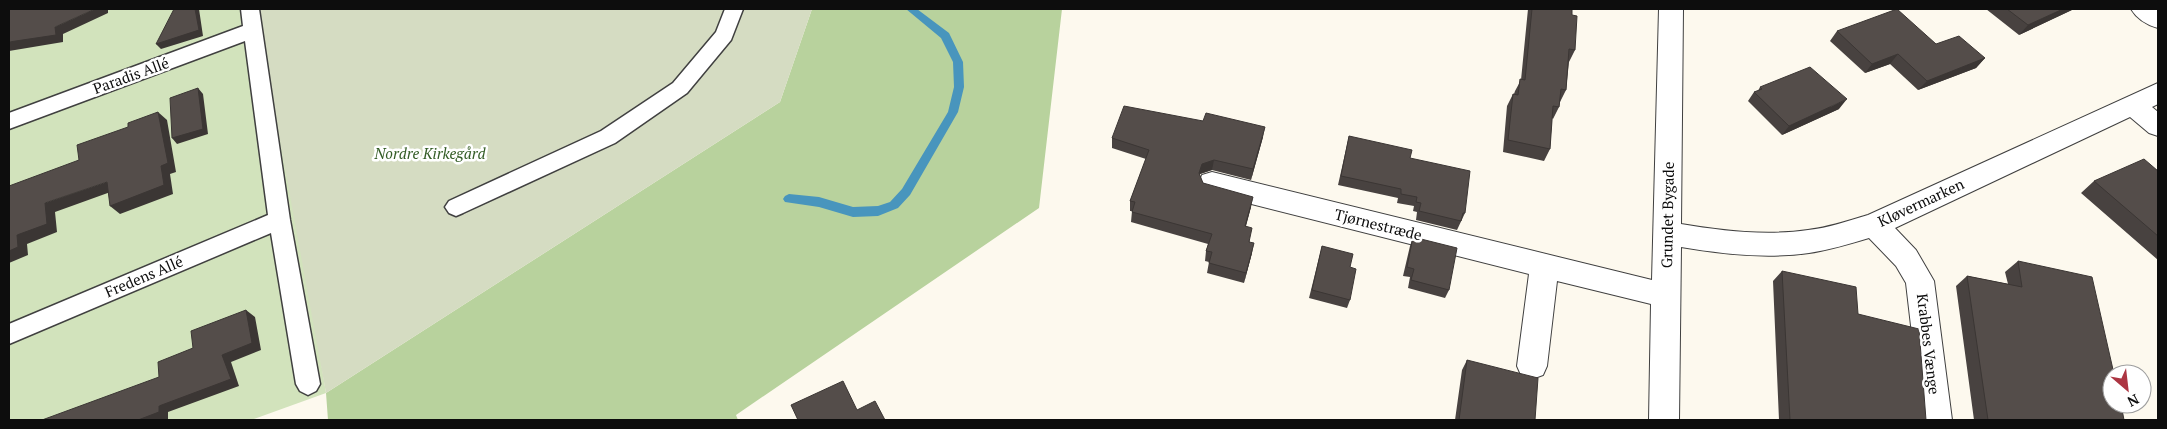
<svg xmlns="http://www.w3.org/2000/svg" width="2167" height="429" font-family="'PT Serif',serif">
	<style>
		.green { fill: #d2e3bc }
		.forest { fill: #b8d29d }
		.cemetery { fill: #d5dcc2 }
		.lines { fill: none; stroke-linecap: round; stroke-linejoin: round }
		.stream { fill: #4895bd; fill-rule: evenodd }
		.lane-casing { stroke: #404040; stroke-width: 3 }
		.street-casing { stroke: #404040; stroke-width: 2 }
		.lane { fill: #fff; fill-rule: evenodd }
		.street { fill: #fff; fill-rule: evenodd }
		.wall { fill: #484240 }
		.shaded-wall { fill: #3b3634 }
		.building { fill: #544d4a; stroke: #3b3634 }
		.labels { text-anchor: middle; stroke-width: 5; stroke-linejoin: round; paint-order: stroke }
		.street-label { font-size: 15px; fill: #0d0d0d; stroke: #fff }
		.park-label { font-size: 15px; font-style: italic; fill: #335c25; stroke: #fff }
	</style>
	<rect width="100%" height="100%" fill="#fdf9ee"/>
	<path class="green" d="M 9,9 L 264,9 L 326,393 L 251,420 L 9,420 Z"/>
	<path class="forest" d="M 812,9 L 1062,9 L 1039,208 L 736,415 L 738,420 L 328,420 L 326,393 L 780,102 Z"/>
	<path class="cemetery" d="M 256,9 L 812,9 L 780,102 L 326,393 Z"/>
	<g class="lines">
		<path class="stream" d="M 906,9 L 917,9 L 949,33 L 963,62 L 964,87 L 958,112 L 910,195 L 898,208 L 878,216 L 853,217 L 819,207 L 785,202 L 783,199 L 785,196 L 789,194 L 819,197 L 853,207 L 878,206 L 890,202 L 902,189 L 948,112 L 954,87 L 953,62 L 941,38 Z"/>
		<defs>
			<path id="lane" d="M 241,9 L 259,9 L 290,220 L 320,384 L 316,391 L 308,395 L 300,391 L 296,384 L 271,233 L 9,344 L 9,324 L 268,215 L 245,41 L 9,129 L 9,113 L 243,26 Z
				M 725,9 L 743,9 L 731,40 L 687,93 L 615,143 L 463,213 L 456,216 L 449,213 L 445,207 L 449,201 L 601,131 L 673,83 L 716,32 Z"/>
			<path id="street" d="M 1659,9 L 1683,9 L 1681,224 C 1723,231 1766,236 1808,230 C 1828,228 1848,221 1868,215 L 2158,83 L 2158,104 L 2152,107 L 2158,112 L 2158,136 L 2149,133 L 2130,117 L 1895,228 L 1916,250 L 1934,281 L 1952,420 L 1922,420 L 1906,283 L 1896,266 L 1869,238 C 1849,244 1829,250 1809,253 C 1766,259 1723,254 1681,247 L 1679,420 L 1649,420 L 1651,304 L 1557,281 L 1547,366 L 1543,375 L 1532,379 L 1521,375 L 1517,366 L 1529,274 L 1212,194 L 1202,191 L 1199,183 L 1202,175 L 1212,172 L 1652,280 Z
				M 2131,9 L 2158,9 L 2158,28 C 2147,25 2137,19 2131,9 Z"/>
		</defs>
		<use href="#lane" class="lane-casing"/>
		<use href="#street" class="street-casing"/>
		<use href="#lane" class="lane"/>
		<use href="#street" class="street"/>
	</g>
	<path class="wall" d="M 1528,9 L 1572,9 L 1572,15 L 1575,50 L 1569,62 L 1566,90 L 1560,102 L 1559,107 L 1553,119 L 1552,118 L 1550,149 L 1544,161 L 1503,152 L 1507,106 L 1513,94 L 1514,94 L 1515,91 L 1521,80 Z
		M 1986,9 L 2074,9 L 2019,35 Z
		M 1837,31 L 1936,44 L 1985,58 L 1976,68 L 1918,90 L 1890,64 L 1865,73 L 1830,41 Z
		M 1760,87 L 1839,109 L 1782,135 L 1748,101 L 1754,92 L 1758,91 Z
		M 1349,136 L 1410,158 L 1465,213 L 1457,230 L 1416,220 L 1417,212 L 1413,211 L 1414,206 L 1397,203 L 1398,198 L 1338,185 Z
		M 1263,137 L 1251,180 L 1212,170 L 1200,174 L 1200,176 L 1203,183 L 1251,207 L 1246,226 L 1252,253 L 1244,283 L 1207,273 L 1209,262 L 1205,261 L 1206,251 L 1208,244 L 1131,222 L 1132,211 L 1130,211 L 1130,201 L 1146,159 L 1112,148 L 1112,138 Z
		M 2158,171 L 2158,260 L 2081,193 L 2094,181 Z
		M 1413,237 L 1449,290 L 1445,298 L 1408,288 L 1410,277 L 1403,276 L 1410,246 Z
		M 1322,246 L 1350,267 L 1350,300 L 1347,308 L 1309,298 Z
		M 2018,261 L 2124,420 L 1974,420 L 1956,286 L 1967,276 L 2008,284 L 2005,272 Z
		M 1782,271 L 1858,314 L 1926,420 L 1779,420 L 1773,281 Z
		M 1467,360 L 1535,420 L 1455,420 L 1462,370 Z"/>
	<path class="shaded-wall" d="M 95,9 L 108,9 L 108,13 L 63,34 L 63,42 L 9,51 L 9,42 L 55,27 Z
		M 195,9 L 199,9 L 203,36 L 161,49 L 156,44 Z
		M 2063,9 L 2074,9 L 2019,35 L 2028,25 Z
		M 1898,54 L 1890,64 L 1865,73 L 1872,64 Z
		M 1985,58 L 1976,68 L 1918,90 L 1927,81 Z
		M 198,88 L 203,94 L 208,134 L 177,144 L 172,138 Z
		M 1847,99 L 1839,109 L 1782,135 L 1789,126 Z
		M 158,112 L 167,120 L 176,172 L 170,174 L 173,194 L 120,214 L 110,206 L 161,166 Z
		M 1265,127 L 1263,137 L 1251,180 L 1253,169 Z
		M 1214,160 L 1212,170 L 1200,174 L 1197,184 L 1199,173 L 1202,164 Z
		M 107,182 L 116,190 L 55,212 L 57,232 L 27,244 L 28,255 L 9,263 L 9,251 L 17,235 L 45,203 Z
		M 1253,197 L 1251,207 L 1243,236 L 1245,226 Z
		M 1254,243 L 1252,253 L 1244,283 L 1246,273 Z
		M 246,310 L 255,317 L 261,350 L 231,362 L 239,386 L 168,412 L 168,419 L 165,420 L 138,420 L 159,406 L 222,355 Z"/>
	<path class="building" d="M 9,9 L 95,9 L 55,27 L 56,35 L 9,42 Z
		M 174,9 L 195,9 L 199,30 L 156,44 Z
		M 1532,9 L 1572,9 L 1572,15 L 1577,16 L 1575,50 L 1569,49 L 1566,90 L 1561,89 L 1559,107 L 1553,106 L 1550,149 L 1508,140 L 1513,94 L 1518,95 L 1520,79 L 1525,80 Z
		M 1897,9 L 1936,44 L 1959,36 L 1985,58 L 1927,81 L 1898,54 L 1872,64 L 1837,31 Z
		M 2007,9 L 2063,9 L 2028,25 Z
		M 1810,67 L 1847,99 L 1789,126 L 1754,92 L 1762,89 L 1760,87 Z
		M 198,88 L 203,129 L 172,138 L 170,98 Z
		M 1124,106 L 1203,121 L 1206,113 L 1265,127 L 1253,169 L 1214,160 L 1202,164 L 1199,173 L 1203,183 L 1253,197 L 1245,226 L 1252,228 L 1249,242 L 1254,243 L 1246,273 L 1209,263 L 1212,252 L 1206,251 L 1212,234 L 1132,212 L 1135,202 L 1130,201 L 1149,150 L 1112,138 Z
		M 158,112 L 168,163 L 161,166 L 164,185 L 110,206 L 107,182 L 45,203 L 47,224 L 17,235 L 18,247 L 9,251 L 9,186 L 79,160 L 77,145 L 128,127 L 128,123 Z
		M 1349,136 L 1412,150 L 1410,158 L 1470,171 L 1465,213 L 1463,213 L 1461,221 L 1419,211 L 1421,203 L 1416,202 L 1417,197 L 1401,194 L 1401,189 L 1341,176 Z
		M 2144,159 L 2158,171 L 2158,236 L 2094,181 Z
		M 1413,237 L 1457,248 L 1449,290 L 1411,280 L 1414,269 L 1407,267 Z
		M 1322,246 L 1353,254 L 1350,267 L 1356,269 L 1350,300 L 1312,290 Z
		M 2018,261 L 2092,277 L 2114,374 L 2112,374 L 2112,404 L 2121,404 L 2124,420 L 1988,420 L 1967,276 L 2022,287 Z
		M 1782,271 L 1856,287 L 1858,314 L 1919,329 L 1926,420 L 1790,420 Z
		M 246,310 L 252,343 L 222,355 L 231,379 L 159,406 L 159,412 L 138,420 L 42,420 L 159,377 L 158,362 L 193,348 L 191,331 Z
		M 1467,360 L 1538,378 L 1535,420 L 1459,420 Z
		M 843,381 L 857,410 L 875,401 L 885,420 L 798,420 L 791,405 Z"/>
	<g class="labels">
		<g class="street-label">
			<text transform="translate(131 76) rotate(-20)" y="5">Paradis Allé</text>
			<text transform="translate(1921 203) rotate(-25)" y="5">Kløvermarken</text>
			<text transform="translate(1668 215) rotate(-89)" y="5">Grundet Bygade</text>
			<text transform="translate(1378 225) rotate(14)" y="5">Tjørnestræde</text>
			<text transform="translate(144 277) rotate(-23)" y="5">Fredens Allé</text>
			<text transform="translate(1928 344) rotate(83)" y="5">Krabbes Vænge</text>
		</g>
		<g class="park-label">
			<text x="430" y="159">Nordre Kirkegård</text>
		</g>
	</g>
	<rect width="2167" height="429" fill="none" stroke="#0d0d0d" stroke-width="20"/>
	<g transform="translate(2127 389) rotate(152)"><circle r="24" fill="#ffffff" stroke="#9e9e9e"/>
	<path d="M0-4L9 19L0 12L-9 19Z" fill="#ac3542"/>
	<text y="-8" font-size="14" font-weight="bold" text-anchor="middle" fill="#0d0d0d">N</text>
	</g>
</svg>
